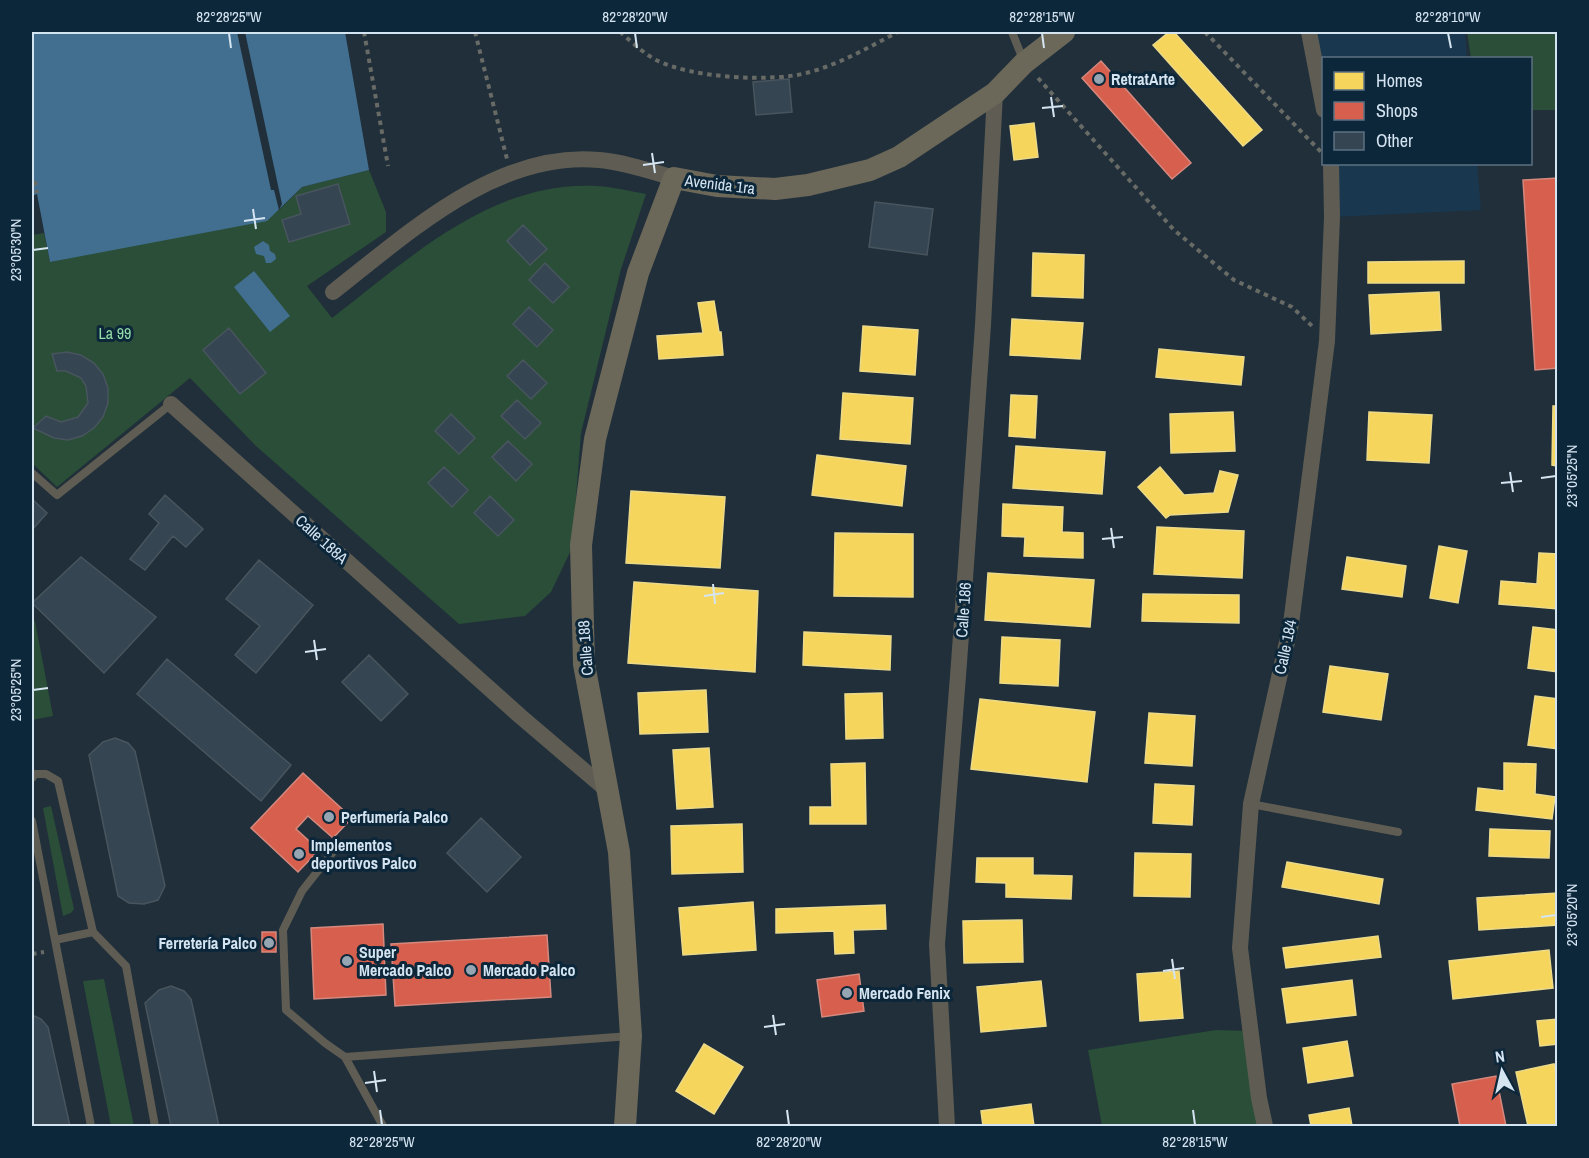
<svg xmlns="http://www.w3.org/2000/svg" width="1589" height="1158" font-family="'Archivo Narrow',sans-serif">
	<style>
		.built { fill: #19384f }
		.green { fill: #2a4e37 }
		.water { fill: #426f90 }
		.pier { fill: #202f3a }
		.homes { fill: #f6d55c; stroke: #ecda89; stroke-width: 1.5 }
		.shops { fill: #d6604d; stroke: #d5887e; stroke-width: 1.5 }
		.building { fill: #354551; stroke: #48555e; stroke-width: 1.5 }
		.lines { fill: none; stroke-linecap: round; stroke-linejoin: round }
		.path { stroke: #686a66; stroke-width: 4; stroke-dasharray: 4.5 4.5; stroke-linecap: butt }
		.lane { stroke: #5f5d53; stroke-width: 8 }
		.street { stroke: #5f5d53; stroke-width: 16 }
		.secondary { stroke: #6b6759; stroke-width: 22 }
		.ticks { fill: none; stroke: #d4e4f1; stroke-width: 2 }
		.poi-dot { fill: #95a5b1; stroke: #0c263a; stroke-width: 2 }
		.labels { text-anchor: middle; stroke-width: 6; stroke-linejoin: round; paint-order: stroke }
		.poi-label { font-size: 16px; font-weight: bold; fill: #d4e4f1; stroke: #0c263a; text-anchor: start }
		.street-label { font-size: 16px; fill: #d4e4f1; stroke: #0c263a }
		.park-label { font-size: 16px; fill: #93dda6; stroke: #0c263a }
		.neatline { fill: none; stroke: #d4e4f1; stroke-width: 2 }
		.ticks-label { font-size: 15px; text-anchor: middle; fill: #d4e4f1 }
	</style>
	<rect width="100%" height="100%" fill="#202f3a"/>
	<path class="built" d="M 1309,32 L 1465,32 L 1467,58 L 1324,58 L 1323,112 Z
		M 1328,164 L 1477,164 L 1481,210 L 1332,217 Z"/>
	<path class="green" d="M 1467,32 L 1557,32 L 1557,110 L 1531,110 L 1530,58 L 1471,58 Z
		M 369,170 L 386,212 L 386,232 L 307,286 L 332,318 C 410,258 492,180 597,186 C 613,187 630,191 646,194 L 621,269 L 581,433 L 572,548 L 551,592 L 525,616 L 459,624 L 256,446 L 190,378 L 57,487 L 32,463 L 32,235 L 44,233 L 50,262 L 279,210 L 302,187 Z
		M 32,621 L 35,621 L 53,716 L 32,720 Z
		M 51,806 L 74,909 L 71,913 L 63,916 L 43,808 Z
		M 104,979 L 134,1126 L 111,1126 L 83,981 Z
		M 1216,1030 L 1251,1031 L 1265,1126 L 1102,1126 L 1088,1050 Z"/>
	<path class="water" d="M 32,32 L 345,32 L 369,170 L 302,187 L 267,221 L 50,262 L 37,194 L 32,196 Z
		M 263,241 L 269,245 L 270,251 L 275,254 L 276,259 L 271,263 L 266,263 L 264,256 L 256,254 L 254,247 Z
		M 254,271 L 290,316 L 270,332 L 234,287 Z"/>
	<path class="pier" d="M 237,32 L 245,32 L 282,204 L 279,210 L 274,190 L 271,190 Z"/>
	<path class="homes" d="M 1169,32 L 1174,32 L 1262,130 L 1243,146 L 1153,45 Z
		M 1034,123 L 1038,157 L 1014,160 L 1010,126 Z
		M 1033,253 L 1084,255 L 1083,298 L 1032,296 Z
		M 1464,261 L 1464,283 L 1368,283 L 1368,262 Z
		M 1439,292 L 1441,330 L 1371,334 L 1369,295 Z
		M 714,301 L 719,332 L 721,332 L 723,355 L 659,359 L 657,336 L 703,333 L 698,303 Z
		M 1012,319 L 1083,323 L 1080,359 L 1010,355 Z
		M 863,326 L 918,330 L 915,375 L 860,371 Z
		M 1159,349 L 1244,357 L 1241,385 L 1156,377 Z
		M 843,393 L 913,398 L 910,444 L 840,439 Z
		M 1011,395 L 1037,396 L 1035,438 L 1009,436 Z
		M 1553,406 L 1558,406 L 1558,466 L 1552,465 Z
		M 1233,412 L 1235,451 L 1171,453 L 1170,414 Z
		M 1369,412 L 1432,415 L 1429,463 L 1367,460 Z
		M 1016,446 L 1105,452 L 1102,494 L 1013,488 Z
		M 817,455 L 906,466 L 902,506 L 812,495 Z
		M 1160,467 L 1184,495 L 1214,493 L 1220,471 L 1238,475 L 1228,512 L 1170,515 L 1166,518 L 1138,487 Z
		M 631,491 L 725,497 L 720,568 L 626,563 Z
		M 1003,504 L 1063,507 L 1062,532 L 1083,533 L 1083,558 L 1024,556 L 1025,537 L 1002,536 Z
		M 1157,527 L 1244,531 L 1242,578 L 1154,574 Z
		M 835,533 L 913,534 L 913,597 L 834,596 Z
		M 1439,546 L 1467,551 L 1458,603 L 1430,598 Z
		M 1539,553 L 1558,554 L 1558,609 L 1499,604 L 1501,581 L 1537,584 Z
		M 1347,557 L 1406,566 L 1402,597 L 1342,589 Z
		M 988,573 L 1094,580 L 1090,627 L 985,620 Z
		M 634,582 L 758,591 L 755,672 L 628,663 Z
		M 1143,594 L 1239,595 L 1239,623 L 1142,621 Z
		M 1533,627 L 1558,630 L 1558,672 L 1528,668 Z
		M 804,632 L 891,636 L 890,670 L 803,665 Z
		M 1002,637 L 1060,640 L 1058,686 L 1000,683 Z
		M 1330,666 L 1388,674 L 1381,720 L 1323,712 Z
		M 706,690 L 708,732 L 640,734 L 638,693 Z
		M 882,693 L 883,738 L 846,739 L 845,694 Z
		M 1535,696 L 1558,699 L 1558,749 L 1528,745 Z
		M 980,699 L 1095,712 L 1087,782 L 971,769 Z
		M 1149,713 L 1195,716 L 1192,766 L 1145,763 Z
		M 709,748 L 713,807 L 677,809 L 673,750 Z
		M 865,763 L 866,824 L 810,824 L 810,807 L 832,807 L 831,764 Z
		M 1504,763 L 1536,764 L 1535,794 L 1555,797 L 1552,819 L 1476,810 L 1478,788 L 1504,791 Z
		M 1155,784 L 1194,786 L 1192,825 L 1153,823 Z
		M 742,824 L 743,872 L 672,874 L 671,826 Z
		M 1490,829 L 1550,831 L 1549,858 L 1489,856 Z
		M 1135,853 L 1191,854 L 1190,897 L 1134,896 Z
		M 977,858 L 1033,858 L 1033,875 L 1072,876 L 1071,899 L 1006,897 L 1006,883 L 976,882 Z
		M 1287,862 L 1383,879 L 1379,904 L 1282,887 Z
		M 1558,893 L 1558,925 L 1479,930 L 1477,898 Z
		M 753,902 L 756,950 L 683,955 L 679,908 Z
		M 885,905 L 886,929 L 853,930 L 854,953 L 835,954 L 834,931 L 776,933 L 776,909 Z
		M 1022,920 L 1023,962 L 964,963 L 963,921 Z
		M 1378,936 L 1381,957 L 1286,968 L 1283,948 Z
		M 1549,950 L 1553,988 L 1453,999 L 1449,961 Z
		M 1179,971 L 1183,1018 L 1140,1021 L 1137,974 Z
		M 1352,980 L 1356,1015 L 1287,1023 L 1282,989 Z
		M 1041,981 L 1046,1026 L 981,1032 L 977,987 Z
		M 1558,1019 L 1558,1044 L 1540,1046 L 1537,1021 Z
		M 1347,1041 L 1353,1076 L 1308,1083 L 1303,1048 Z
		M 704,1044 L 743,1067 L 714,1114 L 676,1091 Z
		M 1554,1064 L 1558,1081 L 1558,1126 L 1528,1126 L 1516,1072 Z
		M 1031,1104 L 1034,1126 L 983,1126 L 981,1111 Z
		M 1349,1108 L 1352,1126 L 1311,1126 L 1309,1115 Z"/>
	<path class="shops" d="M 1101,61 L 1191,163 L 1172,179 L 1082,78 Z
		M 1558,178 L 1558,368 L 1535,370 L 1523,180 Z
		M 303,773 L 352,818 L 333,838 L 308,816 L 296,829 L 319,850 L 298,872 L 251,828 Z
		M 383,924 L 386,995 L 314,999 L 311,928 Z
		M 262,932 L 276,932 L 276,952 L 262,952 Z
		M 547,935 L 551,997 L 395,1006 L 391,944 Z
		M 859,974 L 864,1011 L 822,1017 L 817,980 Z
		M 1496,1076 L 1506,1126 L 1460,1126 L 1452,1084 Z"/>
	<path class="building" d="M 789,79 L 792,112 L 756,115 L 753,82 Z
		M 338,184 L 350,224 L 289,242 L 282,220 L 301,214 L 296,196 Z
		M 875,202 L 933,209 L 927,255 L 869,247 Z
		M 523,225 L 547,249 L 530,265 L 507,241 Z
		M 545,263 L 569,287 L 553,303 L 529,280 Z
		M 529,307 L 553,330 L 537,347 L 513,324 Z
		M 229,328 L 266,373 L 240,394 L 203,350 Z
		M 67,352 L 81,355 L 94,363 L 103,374 L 108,388 L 108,403 L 103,417 L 94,428 L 82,436 L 68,440 L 54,438 L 33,428 L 46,416 L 61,422 L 78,417 L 88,403 L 86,386 L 81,378 L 66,371 L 57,371 L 52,354 Z
		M 523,360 L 547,383 L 531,399 L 507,376 Z
		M 517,400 L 541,423 L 525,439 L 501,416 Z
		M 451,414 L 475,438 L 459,454 L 435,431 Z
		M 508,441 L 532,464 L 516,481 L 492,457 Z
		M 444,467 L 468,490 L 452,507 L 428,483 Z
		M 165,495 L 203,529 L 186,547 L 173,536 L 145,570 L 130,559 L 159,523 L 149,514 Z
		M 490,496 L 514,520 L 498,536 L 474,513 Z
		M 32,499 L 47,513 L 32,530 Z
		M 81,557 L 156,617 L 104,673 L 32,603 Z
		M 259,560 L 313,605 L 256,673 L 235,655 L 260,626 L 226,599 Z
		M 369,655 L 408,694 L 381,721 L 342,682 Z
		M 167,659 L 291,765 L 261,801 L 137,694 Z
		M 115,738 L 128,743 L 135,751 L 165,886 L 158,900 L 144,904 L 129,903 L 118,896 L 89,755 L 103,742 Z
		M 481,818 L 521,857 L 487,892 L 447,853 Z
		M 171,986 L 184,991 L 191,999 L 219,1126 L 171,1126 L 145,1003 L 159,990 Z
		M 32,1015 L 41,1019 L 48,1027 L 70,1126 L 32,1126 Z"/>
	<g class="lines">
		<path class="path" d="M 364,32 L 388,166
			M 475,32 L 507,159
			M 620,32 C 631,41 643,53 656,60 C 691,78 773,83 810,72 C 842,63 869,47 898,32
			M 1205,32 L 1321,152
			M 1038,78 L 1174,230 L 1234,280 L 1292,307 L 1312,326
			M 35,181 L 37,193
			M 32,954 L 44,952"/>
		<path class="lane" d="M 1012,32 L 1024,62
			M 32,473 L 57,495 L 171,404
			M 32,778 L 35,774 L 46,774 L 58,781 L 93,932 L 126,966 L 155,1126
			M 1251,804 L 1398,832
			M 32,821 L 91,1126
			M 343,847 L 340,843 L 302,891 L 283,930 L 286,1010 L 325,1043 L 345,1057
			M 55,940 L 93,932
			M 383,1126 L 345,1057 L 630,1036"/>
		<path class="street" d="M 1309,32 L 1324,110
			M 333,292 C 407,234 497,150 599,160 C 624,162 650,171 674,178
			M 171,404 L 520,716 L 608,791
			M 947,1126 L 937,944 L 959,663 L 983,325 L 995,93
			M 1265,1126 L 1259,1098 L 1240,948 L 1251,804 L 1291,624 L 1327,341 L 1332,217 L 1331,164"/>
		<path class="secondary" d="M 625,1126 L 631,1036 L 619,852 L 584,664 L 581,545 L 595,439 L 638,273 L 674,178 L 717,186 L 775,189 L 808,185 L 870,170 L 899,157 L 995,93 L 1024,63 L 1064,32"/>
	</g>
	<path class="ticks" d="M 229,33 L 231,48M 635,33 L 637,48M 1042,33 L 1044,48M 1448,33 L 1451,48M 1051,97 L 1054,117M 1042,108 L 1063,106M 652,153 L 655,173M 643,165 L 664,162M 253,209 L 256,229M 244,221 L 265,218M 33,250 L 48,248M 1510,472 L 1513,492M 1541,478 L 1556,476M 1501,483 L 1522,481M 1111,528 L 1114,548M 1102,539 L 1123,537M 713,584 L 715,604M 704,596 L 724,593M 314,640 L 317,660M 305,652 L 326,649M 33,690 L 48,688M 1541,917 L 1556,915M 1172,959 L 1175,979M 1163,971 L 1184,968M 773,1015 L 776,1035M 764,1027 L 785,1024M 374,1071 L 377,1092M 365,1083 L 386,1080M 380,1110 L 382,1125M 787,1110 L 789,1125M 1193,1110 L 1195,1125"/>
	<g class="poi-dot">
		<circle cx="1099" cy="79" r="6"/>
		<circle cx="329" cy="817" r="6"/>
		<circle cx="299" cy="854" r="6"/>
		<circle cx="269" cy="943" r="6"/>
		<circle cx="347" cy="961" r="6"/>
		<circle cx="471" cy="970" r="6"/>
		<circle cx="847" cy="993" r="6"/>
	</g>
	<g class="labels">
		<g class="poi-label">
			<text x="1111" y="85">RetratArte</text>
			<text x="341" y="823">Perfumería Palco</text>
			<text x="311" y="851">Implementos<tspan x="311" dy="18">deportivos Palco</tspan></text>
			<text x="257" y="949" text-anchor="end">Ferretería Palco</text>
			<text x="359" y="958">Super<tspan x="359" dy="18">Mercado Palco</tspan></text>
			<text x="483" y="976">Mercado Palco</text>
			<text x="859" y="999">Mercado Fenix</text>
		</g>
		<g class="street-label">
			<text transform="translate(720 184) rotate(7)" y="6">Avenida 1ra</text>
			<text transform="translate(322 539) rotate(42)" y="6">Calle 188A</text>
			<text transform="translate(963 610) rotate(-86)" y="6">Calle 186</text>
			<text transform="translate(1285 647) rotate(-78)" y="6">Calle 184</text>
			<text transform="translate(585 648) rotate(-94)" y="6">Calle 188</text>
		</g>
		<g class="park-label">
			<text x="115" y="339">La 99</text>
		</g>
	</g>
	<rect width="1589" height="1158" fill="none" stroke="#0c263a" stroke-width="66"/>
	<rect x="1322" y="57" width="210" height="108" fill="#0c263a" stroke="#5c7283" stroke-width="1.5"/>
	<rect x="1334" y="72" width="30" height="18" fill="#f6d55c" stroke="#5c7283" stroke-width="1.5"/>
	<text x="1376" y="87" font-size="18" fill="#d4e4f1">Homes</text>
	<rect x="1334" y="102" width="30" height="18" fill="#d6604d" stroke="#5c7283" stroke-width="1.5"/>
	<text x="1376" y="117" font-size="18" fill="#d4e4f1">Shops</text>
	<rect x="1334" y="132" width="30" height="18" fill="#354551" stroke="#5c7283" stroke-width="1.5"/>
	<text x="1376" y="147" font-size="18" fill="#d4e4f1">Other</text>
	<g transform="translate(1502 1071) rotate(352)" stroke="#0c263a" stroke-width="4.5" paint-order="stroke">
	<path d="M0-4.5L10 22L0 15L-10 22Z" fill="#d4e4f1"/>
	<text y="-9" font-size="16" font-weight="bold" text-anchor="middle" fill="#d4e4f1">N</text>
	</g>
	<rect x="33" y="33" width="1523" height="1092" class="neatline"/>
	<g class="ticks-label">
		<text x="229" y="22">82°28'25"W</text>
		<text x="635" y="22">82°28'20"W</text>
		<text x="1042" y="22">82°28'15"W</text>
		<text x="1448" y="22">82°28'10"W</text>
		<text transform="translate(16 250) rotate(-90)" y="5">23°05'30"N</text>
		<text transform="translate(1572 476) rotate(-90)" y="5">23°05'25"N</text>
		<text transform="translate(16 690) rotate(-90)" y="5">23°05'25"N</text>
		<text transform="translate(1572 915) rotate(-90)" y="5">23°05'20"N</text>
		<text x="382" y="1147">82°28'25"W</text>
		<text x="789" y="1147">82°28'20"W</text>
		<text x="1195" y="1147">82°28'15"W</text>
	</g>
</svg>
